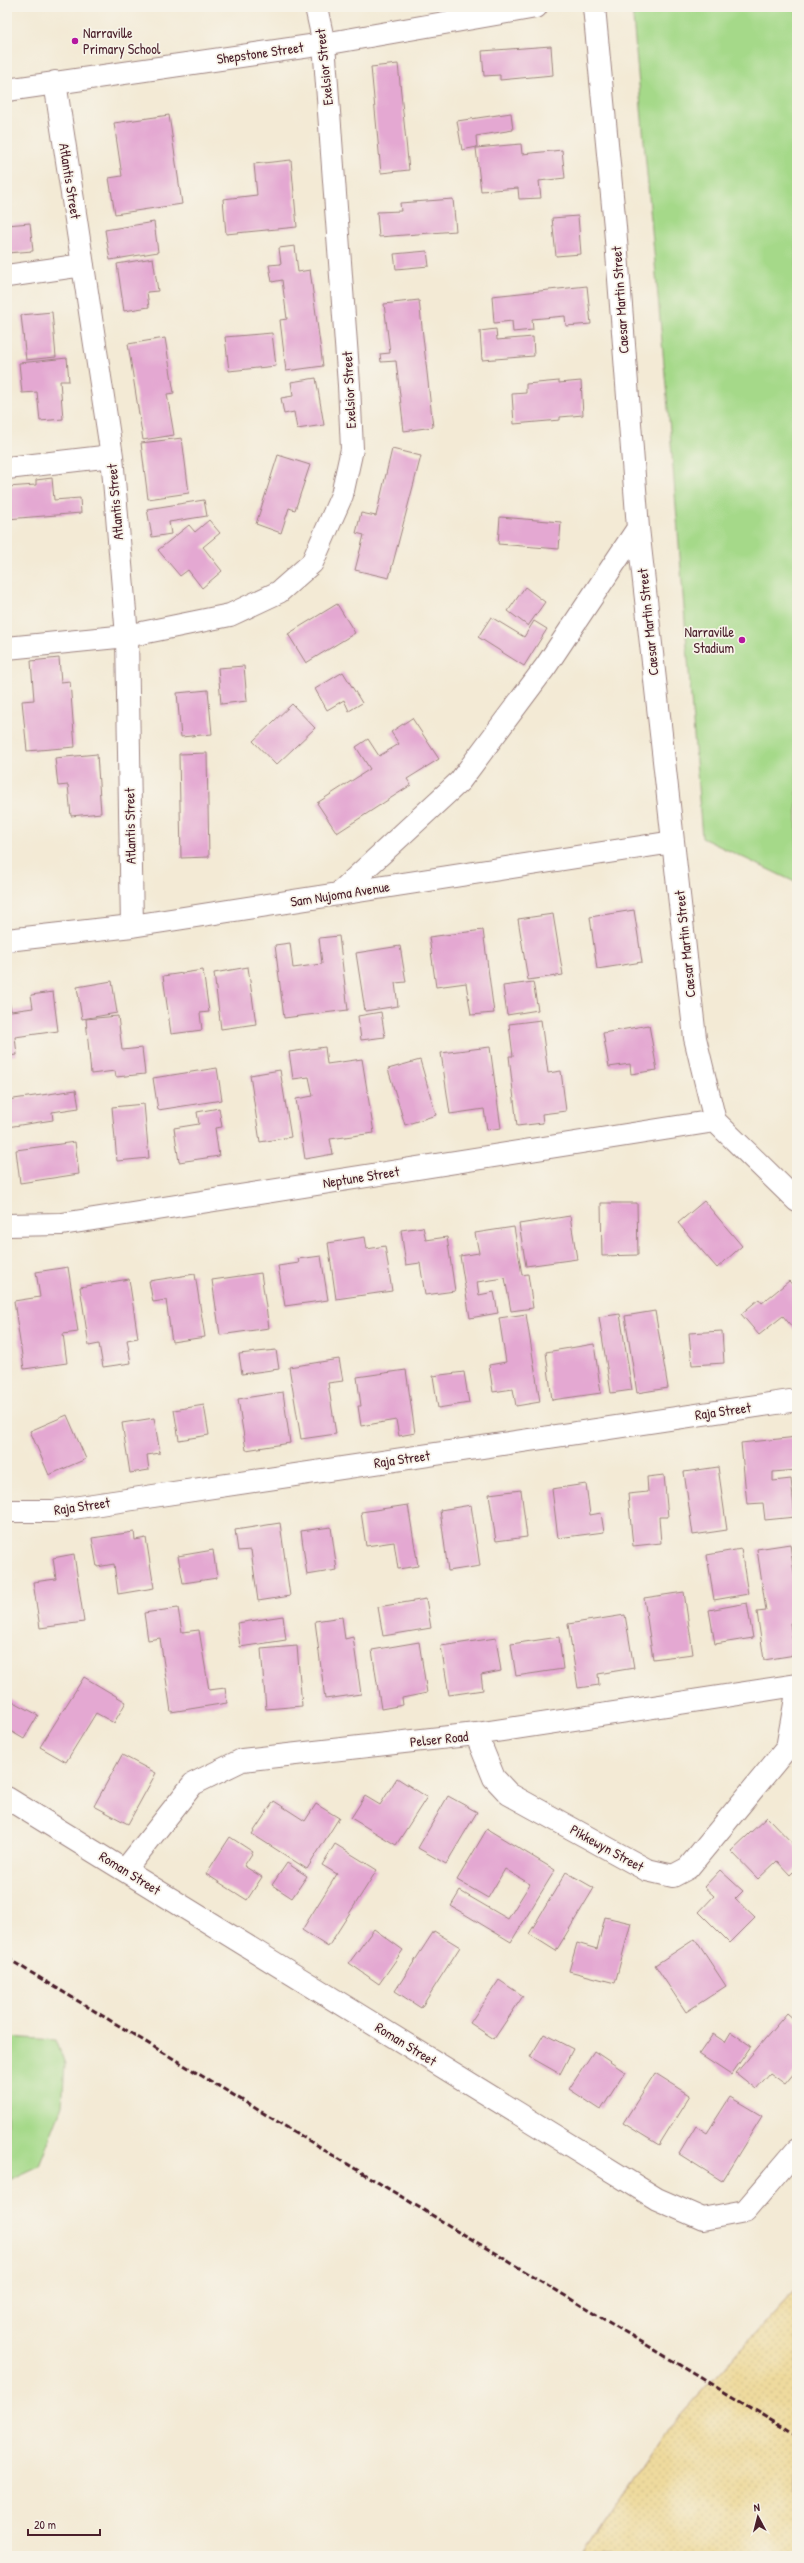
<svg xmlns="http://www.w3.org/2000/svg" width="804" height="2563" font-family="'Patrick Hand',sans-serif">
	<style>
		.grass { fill: #a5d989; stroke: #787c5a }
		.sand { fill: url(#sand-dots); stroke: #9c7c64 }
		.building { fill: #e4a8d2 }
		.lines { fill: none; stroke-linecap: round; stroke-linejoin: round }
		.minor-casing { stroke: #9e8480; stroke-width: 24 }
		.minor { stroke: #fff; stroke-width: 22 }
		.rail { stroke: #4a1f2b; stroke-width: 3; stroke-dasharray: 6 3; stroke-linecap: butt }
		.poi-dot { fill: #b5179e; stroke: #f7f3e8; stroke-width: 1.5 }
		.labels { text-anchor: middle; stroke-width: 3.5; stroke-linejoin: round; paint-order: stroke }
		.poi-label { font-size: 14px; fill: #4a1f2b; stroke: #f7f3e8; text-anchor: start }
		.street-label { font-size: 14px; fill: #4a1f2b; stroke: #f7f3e8 }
	</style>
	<defs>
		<pattern id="sand-dots" width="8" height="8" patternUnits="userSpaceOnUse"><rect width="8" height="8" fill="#eeda9e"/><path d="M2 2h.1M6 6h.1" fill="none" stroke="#cebb88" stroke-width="1.8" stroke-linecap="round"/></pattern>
	</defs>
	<rect width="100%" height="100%" fill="#f7f3e8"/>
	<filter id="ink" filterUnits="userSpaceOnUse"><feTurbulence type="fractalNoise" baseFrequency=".025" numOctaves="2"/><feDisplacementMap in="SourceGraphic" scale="8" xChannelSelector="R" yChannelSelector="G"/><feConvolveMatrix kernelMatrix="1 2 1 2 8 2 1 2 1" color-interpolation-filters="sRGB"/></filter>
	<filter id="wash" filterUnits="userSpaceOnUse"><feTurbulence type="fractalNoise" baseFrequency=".012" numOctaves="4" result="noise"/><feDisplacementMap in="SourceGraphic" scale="16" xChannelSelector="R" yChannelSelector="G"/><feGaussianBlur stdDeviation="0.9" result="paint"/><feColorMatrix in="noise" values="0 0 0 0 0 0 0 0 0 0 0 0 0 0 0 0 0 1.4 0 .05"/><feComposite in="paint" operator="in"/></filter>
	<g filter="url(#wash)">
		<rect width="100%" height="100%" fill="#f3ead5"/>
		<path class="grass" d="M 632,7 L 797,7 L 797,883 L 702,838 L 671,442 Z
			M 7,2037 L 56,2040 L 65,2064 L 62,2106 L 39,2166 L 7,2181 Z"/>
		<path class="sand" d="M 797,2288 L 797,2556 L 581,2556 L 660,2438 Z"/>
		<g id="blocks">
			<path class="building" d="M 551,46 L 553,75 L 500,80 L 500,75 L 484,76 L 482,51 Z
				M 398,64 L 409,170 L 381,173 L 371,67 Z
				M 511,113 L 513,130 L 476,136 L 477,147 L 462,150 L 457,121 Z
				M 169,115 L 182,204 L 115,214 L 109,178 L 122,176 L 114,123 Z
				M 521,144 L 522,154 L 562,150 L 565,178 L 539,181 L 541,198 L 519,199 L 518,188 L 481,191 L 476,148 Z
				M 291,160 L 297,227 L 226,234 L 223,199 L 257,195 L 254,164 Z
				M 453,199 L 456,231 L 379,237 L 377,212 L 401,211 L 400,203 Z
				M 578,216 L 581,254 L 556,256 L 552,218 Z
				M 154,222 L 158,252 L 110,260 L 105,230 Z
				M 30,223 L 33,251 L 7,253 L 7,225 Z
				M 295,246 L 298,272 L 310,270 L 323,366 L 286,371 L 280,320 L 287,319 L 282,280 L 272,282 L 269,265 L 281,264 L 279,248 Z
				M 427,251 L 429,266 L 396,269 L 394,254 Z
				M 153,258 L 158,291 L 147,292 L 149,307 L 124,311 L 117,264 Z
				M 587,286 L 591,324 L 566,326 L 565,316 L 532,319 L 533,330 L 513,332 L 512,321 L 494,323 L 492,296 Z
				M 419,300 L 433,427 L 404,431 L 396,361 L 381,362 L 380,354 L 390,353 L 384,304 Z
				M 52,312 L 56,357 L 26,360 L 21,315 Z
				M 496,329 L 497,340 L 533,337 L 534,356 L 482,360 L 480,331 Z
				M 272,333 L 276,366 L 229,371 L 225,337 Z
				M 165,338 L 174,393 L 167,394 L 174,435 L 143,440 L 128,344 Z
				M 67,358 L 69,381 L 60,381 L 63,419 L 40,421 L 37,392 L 22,393 L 19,363 Z
				M 316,378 L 324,425 L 297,429 L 294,412 L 284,414 L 281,398 L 293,396 L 291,382 Z
				M 559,381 L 559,383 L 581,381 L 583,415 L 560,417 L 560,420 L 514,424 L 512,394 L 526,393 L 526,384 Z
				M 182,438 L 189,493 L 148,499 L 141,443 Z
				M 392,449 L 421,456 L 389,578 L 355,570 L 364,535 L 356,533 L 361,513 L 376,516 Z
				M 278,455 L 310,465 L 295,510 L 289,508 L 281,533 L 256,524 Z
				M 52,478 L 54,500 L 80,498 L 81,513 L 7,519 L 7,487 L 36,485 L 36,480 Z
				M 204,500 L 207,516 L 169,522 L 171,534 L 152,537 L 147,509 Z
				M 500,517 L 561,522 L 559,549 L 498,544 Z
				M 209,520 L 220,533 L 203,547 L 222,571 L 202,588 L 188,570 L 180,576 L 158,550 L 189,525 L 195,532 Z
				M 525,587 L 545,602 L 528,626 L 508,611 Z
				M 337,604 L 355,633 L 306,663 L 288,634 Z
				M 491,617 L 524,637 L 534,621 L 547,629 L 524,666 L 478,637 Z
				M 59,658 L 61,682 L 70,681 L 75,747 L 27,751 L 22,701 L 34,700 L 31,661 Z
				M 244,666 L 247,701 L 221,704 L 218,668 Z
				M 343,672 L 362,703 L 349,711 L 344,700 L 327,710 L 315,689 Z
				M 208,690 L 212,734 L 181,737 L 177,693 Z
				M 292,704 L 315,728 L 276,765 L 253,741 Z
				M 412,718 L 439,759 L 407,779 L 411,785 L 337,833 L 317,803 L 370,769 L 356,747 L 368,739 L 379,756 L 399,744 L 391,732 Z
				M 207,753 L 209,857 L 181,858 L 179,754 Z
				M 97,754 L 101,813 L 71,816 L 68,785 L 58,786 L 55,758 Z
				M 634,910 L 642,962 L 597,969 L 590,917 Z
				M 553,914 L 563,975 L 528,980 L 518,919 Z
				M 483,930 L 494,1013 L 471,1015 L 466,983 L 436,987 L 429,937 Z
				M 339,936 L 348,1010 L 284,1018 L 275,945 L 290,943 L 293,968 L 322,964 L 319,938 Z
				M 400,946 L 406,982 L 395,983 L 398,1006 L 365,1011 L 356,953 Z
				M 248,967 L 256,1024 L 221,1029 L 214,973 Z
				M 203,970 L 209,1012 L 200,1013 L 202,1030 L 171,1034 L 163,976 Z
				M 112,981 L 117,1013 L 82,1019 L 77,987 Z
				M 533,982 L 538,1010 L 507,1015 L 503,986 Z
				M 7,989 L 11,1011 L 33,1008 L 31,995 L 53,992 L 58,1031 L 15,1037 L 17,1055 L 7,1056 Z
				M 381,1012 L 385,1037 L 361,1040 L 358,1016 Z
				M 118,1016 L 122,1050 L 142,1048 L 145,1074 L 116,1077 L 115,1071 L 91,1074 L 86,1019 Z
				M 541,1020 L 548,1073 L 561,1071 L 566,1111 L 542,1114 L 543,1123 L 517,1126 L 509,1056 L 513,1056 L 509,1024 Z
				M 649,1025 L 657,1070 L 631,1074 L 630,1064 L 609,1067 L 603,1033 Z
				M 325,1047 L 327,1064 L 362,1059 L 374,1133 L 330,1139 L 333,1154 L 305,1159 L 296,1099 L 313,1096 L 309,1077 L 293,1079 L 289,1052 Z
				M 490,1047 L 501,1128 L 487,1130 L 484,1109 L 450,1114 L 441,1053 Z
				M 420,1060 L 436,1115 L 405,1125 L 388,1069 Z
				M 217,1068 L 222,1100 L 158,1110 L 153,1078 Z
				M 280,1070 L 291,1137 L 260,1142 L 250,1075 Z
				M 76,1090 L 79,1108 L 52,1112 L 53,1120 L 7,1127 L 7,1100 Z
				M 144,1104 L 149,1158 L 117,1161 L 112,1107 Z
				M 219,1108 L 222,1127 L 215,1128 L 219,1156 L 179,1162 L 174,1128 L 199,1124 L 197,1112 Z
				M 75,1142 L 79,1174 L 20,1183 L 16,1150 Z
				M 704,1201 L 742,1246 L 717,1268 L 678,1223 Z
				M 601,1203 L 637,1203 L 638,1255 L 602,1256 Z
				M 570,1216 L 577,1259 L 526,1266 L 519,1224 Z
				M 423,1227 L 426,1240 L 447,1237 L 455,1291 L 425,1295 L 420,1263 L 406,1265 L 401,1230 Z
				M 514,1227 L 522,1275 L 528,1274 L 533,1308 L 511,1311 L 505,1278 L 477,1282 L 479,1295 L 494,1292 L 498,1313 L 470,1318 L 460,1256 L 479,1253 L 475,1233 Z
				M 365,1237 L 367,1249 L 385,1246 L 392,1291 L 336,1299 L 328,1243 Z
				M 321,1256 L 328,1300 L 285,1306 L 278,1266 L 299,1263 L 298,1259 Z
				M 68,1267 L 78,1332 L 63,1334 L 67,1363 L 24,1369 L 14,1301 L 40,1297 L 36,1272 Z
				M 261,1273 L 269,1328 L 220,1335 L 212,1280 Z
				M 195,1274 L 205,1337 L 172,1342 L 166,1300 L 153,1302 L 149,1281 Z
				M 129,1279 L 138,1338 L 127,1340 L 131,1363 L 103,1367 L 99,1344 L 89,1346 L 80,1287 Z
				M 789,1281 L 797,1290 L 797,1333 L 783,1316 L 759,1335 L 741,1314 L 759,1299 L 762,1303 Z
				M 655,1311 L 668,1388 L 637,1393 L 625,1316 Z
				M 526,1314 L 540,1402 L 516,1406 L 513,1389 L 493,1392 L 489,1365 L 506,1362 L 499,1318 Z
				M 620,1314 L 632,1390 L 611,1393 L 599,1317 Z
				M 722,1331 L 724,1363 L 692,1365 L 689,1333 Z
				M 594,1344 L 601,1393 L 552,1400 L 546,1352 Z
				M 276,1350 L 279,1369 L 242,1374 L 239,1354 Z
				M 339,1359 L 343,1381 L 328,1383 L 336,1434 L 301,1439 L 289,1367 Z
				M 406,1370 L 415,1433 L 399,1436 L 396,1420 L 361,1426 L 358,1406 L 361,1406 L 357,1377 Z
				M 464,1372 L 469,1403 L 438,1408 L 433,1376 Z
				M 283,1392 L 290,1443 L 246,1450 L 238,1399 Z
				M 204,1405 L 209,1435 L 179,1440 L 174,1410 Z
				M 67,1415 L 86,1459 L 49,1475 L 30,1431 Z
				M 154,1418 L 160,1453 L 147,1455 L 149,1470 L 130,1473 L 122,1423 Z
				M 797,1437 L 797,1470 L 773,1472 L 773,1481 L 791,1479 L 795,1517 L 765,1520 L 763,1503 L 747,1504 L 741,1443 Z
				M 718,1467 L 727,1530 L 693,1535 L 684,1472 Z
				M 664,1475 L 668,1517 L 659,1517 L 661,1543 L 633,1546 L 628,1494 L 648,1492 L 647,1477 Z
				M 586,1484 L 590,1515 L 601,1513 L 604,1532 L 558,1538 L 552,1489 Z
				M 521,1490 L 527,1537 L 496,1541 L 489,1494 Z
				M 408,1505 L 418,1566 L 398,1569 L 394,1542 L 366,1546 L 361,1512 Z
				M 471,1505 L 480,1566 L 448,1571 L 440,1510 Z
				M 280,1523 L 290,1596 L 258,1601 L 251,1550 L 238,1551 L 235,1530 Z
				M 331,1527 L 337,1570 L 307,1575 L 301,1531 Z
				M 134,1532 L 135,1540 L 146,1538 L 154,1588 L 118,1594 L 114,1564 L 97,1567 L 92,1538 Z
				M 790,1544 L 795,1580 L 797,1580 L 797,1622 L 790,1623 L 795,1655 L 764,1660 L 757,1612 L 766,1611 L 757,1549 Z
				M 741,1549 L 748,1594 L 714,1600 L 707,1555 Z
				M 213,1550 L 217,1578 L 183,1583 L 178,1556 Z
				M 74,1554 L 84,1622 L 40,1628 L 33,1582 L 56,1579 L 53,1558 Z
				M 684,1592 L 693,1654 L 653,1659 L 644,1598 Z
				M 426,1599 L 431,1628 L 383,1636 L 378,1607 Z
				M 747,1603 L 753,1638 L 715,1644 L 709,1610 Z
				M 178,1608 L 182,1632 L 199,1630 L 209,1690 L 225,1688 L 227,1703 L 171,1712 L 160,1638 L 148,1640 L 144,1613 Z
				M 625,1615 L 634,1668 L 598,1674 L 599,1685 L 578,1688 L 568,1624 Z
				M 283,1616 L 286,1640 L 240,1647 L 237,1623 Z
				M 342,1617 L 345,1639 L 353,1637 L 361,1694 L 325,1699 L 315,1621 Z
				M 559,1637 L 563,1669 L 516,1676 L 511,1644 Z
				M 496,1638 L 501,1671 L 481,1675 L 483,1690 L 449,1695 L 441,1646 Z
				M 419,1642 L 427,1693 L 402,1698 L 403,1705 L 381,1709 L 372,1650 Z
				M 297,1646 L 302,1706 L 266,1709 L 261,1649 Z
				M 84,1677 L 126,1702 L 114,1723 L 96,1713 L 66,1762 L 40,1747 Z
				M 7,1698 L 38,1715 L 24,1739 L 7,1729 Z
				M 122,1755 L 156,1773 L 128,1824 L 94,1806 Z
				M 397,1778 L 427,1797 L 396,1845 L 351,1818 L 365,1796 L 380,1805 Z
				M 448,1796 L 477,1812 L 446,1864 L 418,1848 Z
				M 274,1801 L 305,1821 L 316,1804 L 339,1818 L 307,1869 L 252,1834 Z
				M 767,1817 L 797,1848 L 797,1868 L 790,1875 L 777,1861 L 758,1879 L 731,1851 Z
				M 487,1829 L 555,1870 L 511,1942 L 451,1906 L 460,1891 L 508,1919 L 530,1884 L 505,1869 L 488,1898 L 457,1880 Z
				M 230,1837 L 253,1852 L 244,1866 L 262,1877 L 247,1900 L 206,1874 Z
				M 335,1844 L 377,1870 L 328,1947 L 302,1930 L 337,1874 L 322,1865 Z
				M 287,1863 L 307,1876 L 292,1898 L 272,1885 Z
				M 720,1870 L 743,1891 L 735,1899 L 755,1918 L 730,1943 L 699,1912 L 714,1896 L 704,1887 Z
				M 566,1872 L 594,1888 L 556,1951 L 529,1934 Z
				M 605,1917 L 631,1923 L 615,1983 L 569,1971 L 577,1943 L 597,1949 Z
				M 374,1929 L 403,1950 L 379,1984 L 349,1963 Z
				M 434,1931 L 460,1947 L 421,2008 L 395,1991 Z
				M 695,1939 L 726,1986 L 686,2012 L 655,1965 Z
				M 499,1980 L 523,1996 L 494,2039 L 470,2023 Z
				M 787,2013 L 797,2022 L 797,2074 L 795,2072 L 785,2084 L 770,2073 L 756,2089 L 736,2073 Z
				M 731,2032 L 751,2046 L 731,2075 L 699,2054 L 713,2034 L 725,2042 Z
				M 544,2034 L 573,2049 L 560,2074 L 530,2057 Z
				M 594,2051 L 625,2072 L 601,2110 L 569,2089 Z
				M 655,2073 L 690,2095 L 659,2145 L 623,2123 Z
				M 730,2097 L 762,2116 L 722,2181 L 679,2154 L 696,2126 L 707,2133 Z"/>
		</g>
	</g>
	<g filter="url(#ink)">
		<use href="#blocks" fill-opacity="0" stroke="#9e8480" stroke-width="1"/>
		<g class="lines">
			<defs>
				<path id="minor" d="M 594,7 L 615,227 L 638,528 L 695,1038 L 715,1121 L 797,1201
					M 55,82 L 112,456 L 127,636 L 132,926
					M 7,90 L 324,44 L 536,7
					M 7,276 L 83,265
					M 7,468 L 112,456
					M 7,648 L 127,636 L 230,615 L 279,592 L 312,563 L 342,495 L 352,449 L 349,385 L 324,44 L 316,7
					M 338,894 L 460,781 L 546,666 L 638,528
					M 7,940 L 132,926 L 673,842
					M 7,1225 L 62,1224 L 715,1121
					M 7,1511 L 53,1511 L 797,1400
					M 476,1734 L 494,1778 L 509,1794 L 647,1870 L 673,1876 L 688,1868 L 787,1748 L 797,1693
					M 7,1798 L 657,2199 L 703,2219 L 745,2211 L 797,2150
					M 125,1870 L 193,1784 L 242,1760 L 476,1734 L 797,1685"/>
			</defs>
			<use href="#minor" class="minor-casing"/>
			<use href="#minor" class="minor"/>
			<path class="rail" d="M 7,1958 L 797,2436"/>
		</g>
	</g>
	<g class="poi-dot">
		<circle cx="75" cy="41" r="4"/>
		<circle cx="742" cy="640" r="4"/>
	</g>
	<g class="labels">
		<g class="poi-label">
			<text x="83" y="38">Narraville<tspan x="83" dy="16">Primary School</tspan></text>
			<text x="734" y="637" text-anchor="end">Narraville<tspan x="734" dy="16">Stadium</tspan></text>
		</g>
		<g class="street-label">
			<text transform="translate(260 53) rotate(-8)" y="5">Shepstone Street</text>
			<text transform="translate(324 67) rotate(-96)" y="5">Exelsior Street</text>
			<text transform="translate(70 181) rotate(81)" y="5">Atlantis Street</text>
			<text transform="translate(620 300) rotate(-94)" y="5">Caesar Martin Street</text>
			<text transform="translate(349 390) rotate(-93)" y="5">Exelsior Street</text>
			<text transform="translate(115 502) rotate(-95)" y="5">Atlantis Street</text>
			<text transform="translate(648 622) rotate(-96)" y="5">Caesar Martin Street</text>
			<text transform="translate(130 826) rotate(-91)" y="5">Atlantis Street</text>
			<text transform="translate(340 894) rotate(-9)" y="5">Sam Nujoma Avenue</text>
			<text transform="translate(685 944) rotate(-96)" y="5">Caesar Martin Street</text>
			<text transform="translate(361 1177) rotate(-9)" y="5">Neptune Street</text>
			<text transform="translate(723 1411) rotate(-8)" y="5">Raja Street</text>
			<text transform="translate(402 1459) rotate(-8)" y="5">Raja Street</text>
			<text transform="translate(82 1506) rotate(-8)" y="5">Raja Street</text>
			<text transform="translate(439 1739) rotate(-6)" y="5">Pelser Road</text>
			<text transform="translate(607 1848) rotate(29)" y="5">Pikkewyn Street</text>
			<text transform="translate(130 1873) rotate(32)" y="5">Roman Street</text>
			<text transform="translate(406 2044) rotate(32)" y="5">Roman Street</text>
		</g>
	</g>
	<rect width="804" height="2563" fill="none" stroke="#f7f3e8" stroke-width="24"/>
	<g transform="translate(758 2517) rotate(353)" stroke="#f7f3e8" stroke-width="3" paint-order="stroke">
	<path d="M0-3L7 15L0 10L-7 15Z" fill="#4a1f2b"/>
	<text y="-6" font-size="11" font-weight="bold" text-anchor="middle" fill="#4a1f2b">N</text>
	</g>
	<path d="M28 2529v6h72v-6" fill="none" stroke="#4a1f2b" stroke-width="2"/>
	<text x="34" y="2529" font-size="12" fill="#4a1f2b" stroke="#f7f3e8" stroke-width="3" paint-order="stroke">20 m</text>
</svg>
